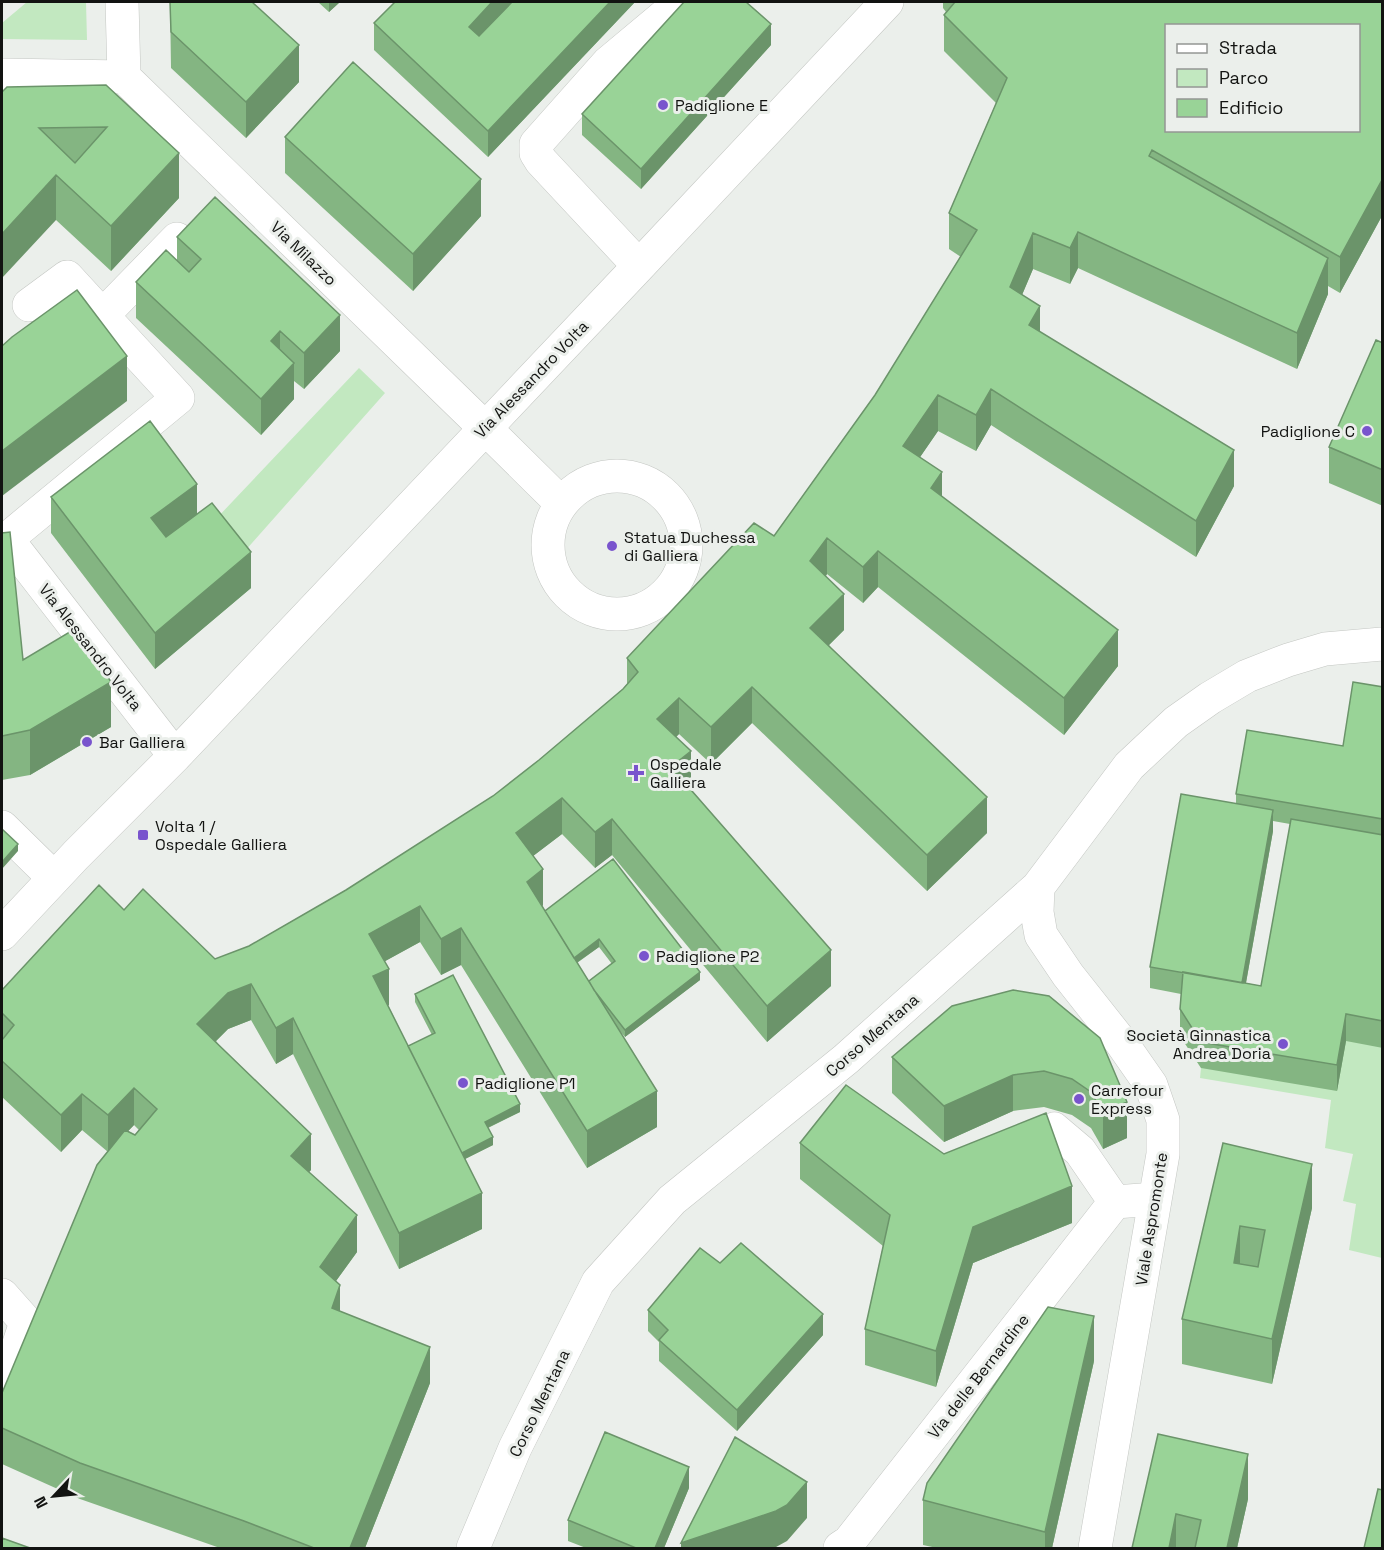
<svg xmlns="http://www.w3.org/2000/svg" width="1384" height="1550" font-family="'Space Grotesk',sans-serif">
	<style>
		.green { fill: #c2e8c0 }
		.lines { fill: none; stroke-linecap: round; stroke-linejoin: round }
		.minor-casing { stroke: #c4c7c3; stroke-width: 34 }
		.minor { stroke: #fff; stroke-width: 33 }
		.wall { fill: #84b582; fill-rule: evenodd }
		.shaded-wall { fill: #6b946a }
		.building { fill: #99d397; stroke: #6b946a; stroke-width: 1.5; fill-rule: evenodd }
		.poi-dot { fill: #7954cd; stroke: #ebefeb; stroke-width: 2 }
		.labels { text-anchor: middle; stroke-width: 6; stroke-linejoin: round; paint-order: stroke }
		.poi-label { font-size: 16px; fill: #121311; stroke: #ebefeb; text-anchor: start }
		.street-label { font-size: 16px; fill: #121311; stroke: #ebefeb }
	</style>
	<rect width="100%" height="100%" fill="#ebefeb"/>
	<path class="green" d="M 27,2 L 86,2 L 87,40 L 2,39 L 2,23 Z
		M 359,368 L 385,393 L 244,552 L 215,520 Z
		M 1382,855 L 1382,1258 L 1349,1250 L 1356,1204 L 1343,1201 L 1353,1154 L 1325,1148 L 1331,1100 L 1200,1078 L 1201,1068 L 1180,1036 L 1183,999 L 1261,1012 Z"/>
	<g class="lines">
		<defs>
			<path id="minor" d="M 2,75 L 124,77 L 122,2
				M 124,77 L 485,428 L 561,503
				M 639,266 L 541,161 L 536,153 L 536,144 L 608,63 L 681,2
				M 29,305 L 67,277 L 178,398 L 7,539 L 175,756
				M 102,316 L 177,239
				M548 545a69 69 0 1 1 138 0a69 69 0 1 1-138 0Z
				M 2,827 L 54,878
				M 1038,887 L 1037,912 L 1041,935 L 1068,975 L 1121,1042 L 1151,1085 L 1163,1120 L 1163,1154 L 1095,1548
				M 2,934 L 76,855 L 175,756 L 639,266 L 887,2
				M 1011,1146 L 1054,1129 L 1080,1151 L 1115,1202
				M 2,1295 L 26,1322 L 2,1396
				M 473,1548 L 515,1448 L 598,1282 L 672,1200 L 846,1059 L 1038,887 L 1129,766 L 1176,722 L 1210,698 L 1247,676 L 1288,660 L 1325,649 L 1382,644
				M 840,1548 L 849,1542 L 1115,1202 L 1155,1199"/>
		</defs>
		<use href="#minor" class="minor-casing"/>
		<use href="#minor" class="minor"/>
	</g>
	<path class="wall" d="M 170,2 L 252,2 L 299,82 L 246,138 L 171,68 Z
		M 318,2 L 340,2 L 329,12 Z
		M 395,2 L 635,2 L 488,157 L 374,50 L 374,23 Z
		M 943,2 L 1383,2 L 1383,214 L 1340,293 L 1328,286 L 1328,294 L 1297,369 L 1078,268 L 1070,284 L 1033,269 L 1022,295 L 1040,332 L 1234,486 L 1196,557 L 991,425 L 976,451 L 938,431 L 920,457 L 942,496 L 1118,666 L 1064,735 L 878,587 L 863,603 L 827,574 L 826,576 L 844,630 L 829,645 L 987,833 L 927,891 L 752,723 L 711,764 L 679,734 L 676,737 L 691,787 L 689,788 L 831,986 L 767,1042 L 612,855 L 595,868 L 562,834 L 533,856 L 543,905 L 542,907 L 545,911 L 700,980 L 625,1037 L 619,1030 L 657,1127 L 587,1168 L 461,965 L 441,975 L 420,942 L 385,961 L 389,1005 L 388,1005 L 408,1046 L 432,1035 L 415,1002 L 415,994 L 520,1112 L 488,1128 L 493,1145 L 465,1159 L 482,1229 L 399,1269 L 293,1054 L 276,1064 L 251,1020 L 228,1029 L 216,1041 L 311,1170 L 309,1172 L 357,1252 L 336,1281 L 340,1312 L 430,1383 L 365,1548 L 220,1548 L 80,1499 L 2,1464 L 2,1393 L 108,1152 L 82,1130 L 61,1152 L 2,1097 L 2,990 L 124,910 L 215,959 L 249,946 L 346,890 L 493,796 L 539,760 L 623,689 L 627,684 L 627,658 L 774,536 L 875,395 L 961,257 L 949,249 L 949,213 L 996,103 L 944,51 L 944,15 L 946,12 L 943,8 ZM 599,947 L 612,964 L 589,981 L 577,963 ZM 134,1125 L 139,1130 L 135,1135 L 128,1131 Z
		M 771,45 L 641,189 L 582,135 L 582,114 Z
		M 106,85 L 179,198 L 111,271 L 56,220 L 2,92 Z
		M 285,137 L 481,216 L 413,291 L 285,173 Z
		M 177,237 L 340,351 L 304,389 L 294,381 L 294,399 L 261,435 L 136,318 L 136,282 L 177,261 Z
		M 1383,343 L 1383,506 L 1329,483 L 1329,447 Z
		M 51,497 L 197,514 L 251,588 L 155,669 L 51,533 Z
		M 2,533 L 23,660 L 111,727 L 30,775 L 2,780 Z
		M 1383,687 L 1383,1048 L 1346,1041 L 1337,1091 L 1201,1068 L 1180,1036 L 1180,1009 L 1181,994 L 1150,988 L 1150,967 L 1236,804 L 1236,794 L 1343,746 ZM 1273,821 L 1290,824 L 1261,986 L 1246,983 L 1273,831 Z
		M 1013,990 L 1127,1138 L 1103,1149 L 1091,1128 L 1072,1115 L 1044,1107 L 1013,1111 L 944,1142 L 892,1093 L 892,1057 Z
		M 800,1143 L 944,1154 L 1072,1223 L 973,1263 L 936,1387 L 865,1365 L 865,1329 L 883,1246 L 800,1179 Z
		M 1223,1143 L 1312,1208 L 1272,1384 L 1182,1364 L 1182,1319 Z
		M 720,1263 L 823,1335 L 737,1431 L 659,1361 L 659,1342 L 648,1331 L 648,1310 Z
		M 1094,1361 L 1052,1548 L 937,1548 L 923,1545 L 923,1500 Z
		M 1158,1434 L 1248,1499 L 1237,1548 L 1132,1548 Z
		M 689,1488 L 664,1548 L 586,1548 L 568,1541 L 568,1520 Z"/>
	<path class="shaded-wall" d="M 329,2 L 340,2 L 329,12 Z
		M 492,2 L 518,2 L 469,54 L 469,27 Z
		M 610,2 L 635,2 L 488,157 L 488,131 Z
		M 771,24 L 771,45 L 641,189 L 641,169 Z
		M 299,45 L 299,82 L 246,138 L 246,102 Z
		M 179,153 L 179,198 L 111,271 L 111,226 Z
		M 56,175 L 56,220 L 2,278 L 2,234 Z
		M 1383,178 L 1383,214 L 1340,293 L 1340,257 Z
		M 481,179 L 481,216 L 413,291 L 413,254 Z
		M 1078,232 L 1078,268 L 1070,284 L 1070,248 Z
		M 1033,233 L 1033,269 L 1010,323 L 1010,287 Z
		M 1328,258 L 1328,294 L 1297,369 L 1297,333 Z
		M 1040,306 L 1040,342 L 1029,325 Z
		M 340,315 L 340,351 L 304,389 L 304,353 Z
		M 280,331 L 280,368 L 271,341 Z
		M 127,356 L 127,401 L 2,496 L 2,451 Z
		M 294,363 L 294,399 L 261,435 L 261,399 Z
		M 991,389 L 991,425 L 976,451 L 976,415 Z
		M 938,395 L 938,431 L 903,482 L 903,446 Z
		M 1234,450 L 1234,486 L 1196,557 L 1196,521 Z
		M 942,472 L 942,509 L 931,488 Z
		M 197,484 L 197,520 L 151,554 L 151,518 Z
		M 827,538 L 827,574 L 810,598 L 810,561 Z
		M 878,551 L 878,587 L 863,603 L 863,567 Z
		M 251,552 L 251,588 L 155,669 L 155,633 Z
		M 844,594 L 844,630 L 810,664 L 810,628 Z
		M 1118,630 L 1118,666 L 1064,735 L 1064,698 Z
		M 111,682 L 111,727 L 30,775 L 30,730 Z
		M 752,687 L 752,723 L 711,764 L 711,727 Z
		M 679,698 L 679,734 L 657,756 L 657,719 Z
		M 691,751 L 691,787 L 671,803 L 671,767 Z
		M 987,797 L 987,833 L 927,891 L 927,855 Z
		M 562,798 L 562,834 L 516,869 L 516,833 Z
		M 1273,810 L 1273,831 L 1242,1005 L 1242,984 Z
		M 612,819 L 612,855 L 595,868 L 595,832 Z
		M 18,844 L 18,851 L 2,869 L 2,862 Z
		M 543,869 L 543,905 L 527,918 L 527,882 Z
		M 420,906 L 420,942 L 369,970 L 369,934 Z
		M 461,928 L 461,965 L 441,975 L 441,939 Z
		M 599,939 L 599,947 L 572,966 L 572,959 Z
		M 831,950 L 831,986 L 767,1042 L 767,1006 Z
		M 389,969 L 389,1005 L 373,1013 L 373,976 Z
		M 700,972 L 700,980 L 625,1037 L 625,1030 Z
		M 251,984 L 251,1020 L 228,1029 L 197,1060 L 197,1024 L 228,993 Z
		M 1346,1014 L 1346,1041 L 1337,1091 L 1337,1065 Z
		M 293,1018 L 293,1054 L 276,1064 L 276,1028 Z
		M 1013,1075 L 1013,1111 L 944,1142 L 944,1106 Z
		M 134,1088 L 134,1125 L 108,1152 L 108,1115 Z
		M 657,1091 L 657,1127 L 587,1168 L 587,1131 Z
		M 82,1094 L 82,1130 L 61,1152 L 61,1115 Z
		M 1127,1102 L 1127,1138 L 1103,1149 L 1103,1113 Z
		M 520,1104 L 520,1112 L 485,1129 L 485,1122 Z
		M 311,1134 L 311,1170 L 291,1192 L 291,1156 Z
		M 493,1137 L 493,1145 L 461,1161 L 461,1153 Z
		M 1312,1164 L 1312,1208 L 1272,1384 L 1272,1339 Z
		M 1072,1186 L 1072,1223 L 973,1263 L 936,1387 L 936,1351 L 973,1227 Z
		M 482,1193 L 482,1229 L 399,1269 L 399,1233 Z
		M 357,1215 L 357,1252 L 320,1303 L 320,1267 Z
		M 1240,1226 L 1240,1271 L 1234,1263 Z
		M 340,1285 L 340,1321 L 332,1308 Z
		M 823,1314 L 823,1335 L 737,1431 L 737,1410 Z
		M 1094,1316 L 1094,1361 L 1052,1548 L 1045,1548 L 1045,1532 Z
		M 430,1347 L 430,1383 L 365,1548 L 350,1548 Z
		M 1248,1454 L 1248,1499 L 1237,1548 L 1227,1548 Z
		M 689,1467 L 689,1488 L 664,1548 L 655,1548 Z
		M 807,1482 L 807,1518 L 787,1541 L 776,1547 L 772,1548 L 681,1548 L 681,1543 Z
		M 1176,1514 L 1176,1548 L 1169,1548 Z"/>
	<path class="building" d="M 170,2 L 252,2 L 299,45 L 246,102 L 171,32 Z
		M 395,2 L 492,2 L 469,27 L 479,36 L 512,2 L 610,2 L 488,131 L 374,23 Z
		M 684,2 L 746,2 L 771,24 L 641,169 L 582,114 Z
		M 955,2 L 1383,2 L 1383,178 L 1340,257 L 1152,150 L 1149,156 L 1328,258 L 1297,333 L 1078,232 L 1070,248 L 1033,233 L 1010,287 L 1040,306 L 1029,325 L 1234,450 L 1196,521 L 991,389 L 976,415 L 938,395 L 903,446 L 942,472 L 931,488 L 1118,630 L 1064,698 L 878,551 L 863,567 L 827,538 L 810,561 L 844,594 L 810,628 L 987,797 L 927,855 L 752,687 L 711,727 L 679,698 L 657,719 L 691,751 L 671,767 L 831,950 L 767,1006 L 612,819 L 595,832 L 562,798 L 516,833 L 543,869 L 527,882 L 657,1091 L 587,1131 L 461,928 L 441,939 L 420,906 L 369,934 L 389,969 L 373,976 L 482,1193 L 399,1233 L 293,1018 L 276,1028 L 251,984 L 228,993 L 197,1024 L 311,1134 L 291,1156 L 357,1215 L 320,1267 L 340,1285 L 332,1308 L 430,1347 L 350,1548 L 314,1548 L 244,1521 L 80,1463 L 2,1428 L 2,1393 L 97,1165 L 125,1130 L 135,1135 L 157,1109 L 134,1088 L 108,1115 L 82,1094 L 61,1115 L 2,1061 L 2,1040 L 14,1025 L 2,1013 L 2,990 L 99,885 L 124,910 L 143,889 L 215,959 L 249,946 L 346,890 L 493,796 L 539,760 L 623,689 L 638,672 L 627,658 L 754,523 L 774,536 L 875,395 L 977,230 L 949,213 L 1007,78 L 944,15 ZM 1167,26 L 1359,26 L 1359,130 L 1167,130 Z
		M 353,62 L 481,179 L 413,254 L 285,137 Z
		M 106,85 L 179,153 L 111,226 L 56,175 L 2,234 L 2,92 L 7,87 ZM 107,127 L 75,163 L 39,128 Z
		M 215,197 L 340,315 L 304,353 L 280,331 L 271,341 L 294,363 L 261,399 L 136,282 L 166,250 L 189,272 L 201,259 L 177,237 Z
		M 77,290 L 127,356 L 2,451 L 2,346 L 12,337 Z
		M 1376,340 L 1383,343 L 1383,470 L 1329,447 Z
		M 150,421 L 197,484 L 151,518 L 166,537 L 212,503 L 251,552 L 155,633 L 51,497 Z
		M 10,532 L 23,660 L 78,627 L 111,682 L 30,730 L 2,736 L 2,533 Z
		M 1353,682 L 1383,687 L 1383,819 L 1236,794 L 1247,730 L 1343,746 Z
		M 1181,794 L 1273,810 L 1242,983 L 1150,967 Z
		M 1291,819 L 1383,835 L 1383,1021 L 1346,1014 L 1337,1065 L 1201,1042 L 1180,1009 L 1183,972 L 1261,986 Z
		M 2,829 L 18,844 L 2,862 Z
		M 613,859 L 700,972 L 625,1030 L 594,990 L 589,981 L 615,961 L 599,939 L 574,958 L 545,911 Z
		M 453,975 L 520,1104 L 485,1122 L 493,1137 L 462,1153 L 408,1046 L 435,1033 L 415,994 Z
		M 1013,990 L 1049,996 L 1100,1038 L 1127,1102 L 1103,1113 L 1091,1092 L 1072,1079 L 1044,1071 L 1013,1075 L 944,1106 L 892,1057 L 952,1006 Z
		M 846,1085 L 944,1154 L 1046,1113 L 1072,1186 L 973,1227 L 936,1351 L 865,1329 L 890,1215 L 800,1143 Z
		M 1223,1143 L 1312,1164 L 1272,1339 L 1182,1319 ZM 1240,1226 L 1265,1230 L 1258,1267 L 1234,1263 Z
		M 741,1243 L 823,1314 L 737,1410 L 659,1340 L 668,1330 L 648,1310 L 700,1248 L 720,1263 Z
		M 1048,1307 L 1094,1316 L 1045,1532 L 923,1500 L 927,1483 Z
		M 605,1432 L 689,1467 L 655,1548 L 636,1548 L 568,1520 Z
		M 1158,1434 L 1248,1454 L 1227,1548 L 1195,1548 L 1201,1520 L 1176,1514 L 1169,1548 L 1132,1548 Z
		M 735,1437 L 807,1482 L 787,1505 L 776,1511 L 681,1543 Z
		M 1378,1489 L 1383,1490 L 1383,1548 L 1364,1548 Z
		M 2,1538 L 30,1548 L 2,1548 Z"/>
	<g class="poi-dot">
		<circle cx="663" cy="105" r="6"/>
		<circle cx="1367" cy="431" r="6"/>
		<circle cx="612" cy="546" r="6"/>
		<circle cx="87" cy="742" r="6"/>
		<path d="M633 764h6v6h6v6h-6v6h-6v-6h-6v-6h6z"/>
		<rect x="137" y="829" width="12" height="12" rx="3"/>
		<circle cx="644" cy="956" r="6"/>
		<circle cx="1283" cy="1044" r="6"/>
		<circle cx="463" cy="1083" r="6"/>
		<circle cx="1079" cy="1099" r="6"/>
	</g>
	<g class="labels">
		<g class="poi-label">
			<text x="675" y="111">Padiglione E</text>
			<text x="1355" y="437" text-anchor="end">Padiglione C</text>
			<text x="624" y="543">Statua Duchessa<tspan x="624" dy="18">di Galliera</tspan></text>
			<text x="99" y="748">Bar Galliera</text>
			<text x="650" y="770">Ospedale<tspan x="650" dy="18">Galliera</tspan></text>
			<text x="155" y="832">Volta 1 /<tspan x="155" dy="18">Ospedale Galliera</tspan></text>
			<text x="656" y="962">Padiglione P2</text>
			<text x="1271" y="1041" text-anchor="end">Società Ginnastica<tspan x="1271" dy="18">Andrea Doria</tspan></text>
			<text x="475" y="1089">Padiglione P1</text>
			<text x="1091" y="1096">Carrefour<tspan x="1091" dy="18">Express</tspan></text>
		</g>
		<g class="street-label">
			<text transform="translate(304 253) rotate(44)" y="6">Via Milazzo</text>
			<text transform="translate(531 379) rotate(-46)" y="6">Via Alessandro Volta</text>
			<text transform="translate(91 647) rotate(52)" y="6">Via Alessandro Volta</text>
			<text transform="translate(872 1035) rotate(-41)" y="6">Corso Mentana</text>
			<text transform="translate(1151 1219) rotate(-81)" y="6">Viale Aspromonte</text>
			<text transform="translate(978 1376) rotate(-52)" y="6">Via delle Bernardine</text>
			<text transform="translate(539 1403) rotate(-64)" y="6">Corso Mentana</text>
		</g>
	</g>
	<rect width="1384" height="1550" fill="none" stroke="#121311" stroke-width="6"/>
	<rect x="1165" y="24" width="195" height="108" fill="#ebefeb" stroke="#949794" stroke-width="1.5"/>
	<rect x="1177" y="44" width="30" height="9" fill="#ffffff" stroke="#949794" stroke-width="1.5"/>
	<text x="1219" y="54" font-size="18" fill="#121311">Strada</text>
	<rect x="1177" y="69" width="30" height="18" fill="#c2e8c0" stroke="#949794" stroke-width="1.5"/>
	<text x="1219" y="84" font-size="18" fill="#121311">Parco</text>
	<rect x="1177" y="99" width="30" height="18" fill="#99d397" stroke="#949794" stroke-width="1.5"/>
	<text x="1219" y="114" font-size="18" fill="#121311">Edificio</text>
	<g transform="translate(54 1496) rotate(244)" stroke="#ebefeb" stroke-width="4.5" paint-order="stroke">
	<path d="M0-4.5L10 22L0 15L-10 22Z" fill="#121311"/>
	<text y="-9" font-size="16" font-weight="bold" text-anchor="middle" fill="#121311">N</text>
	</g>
</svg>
